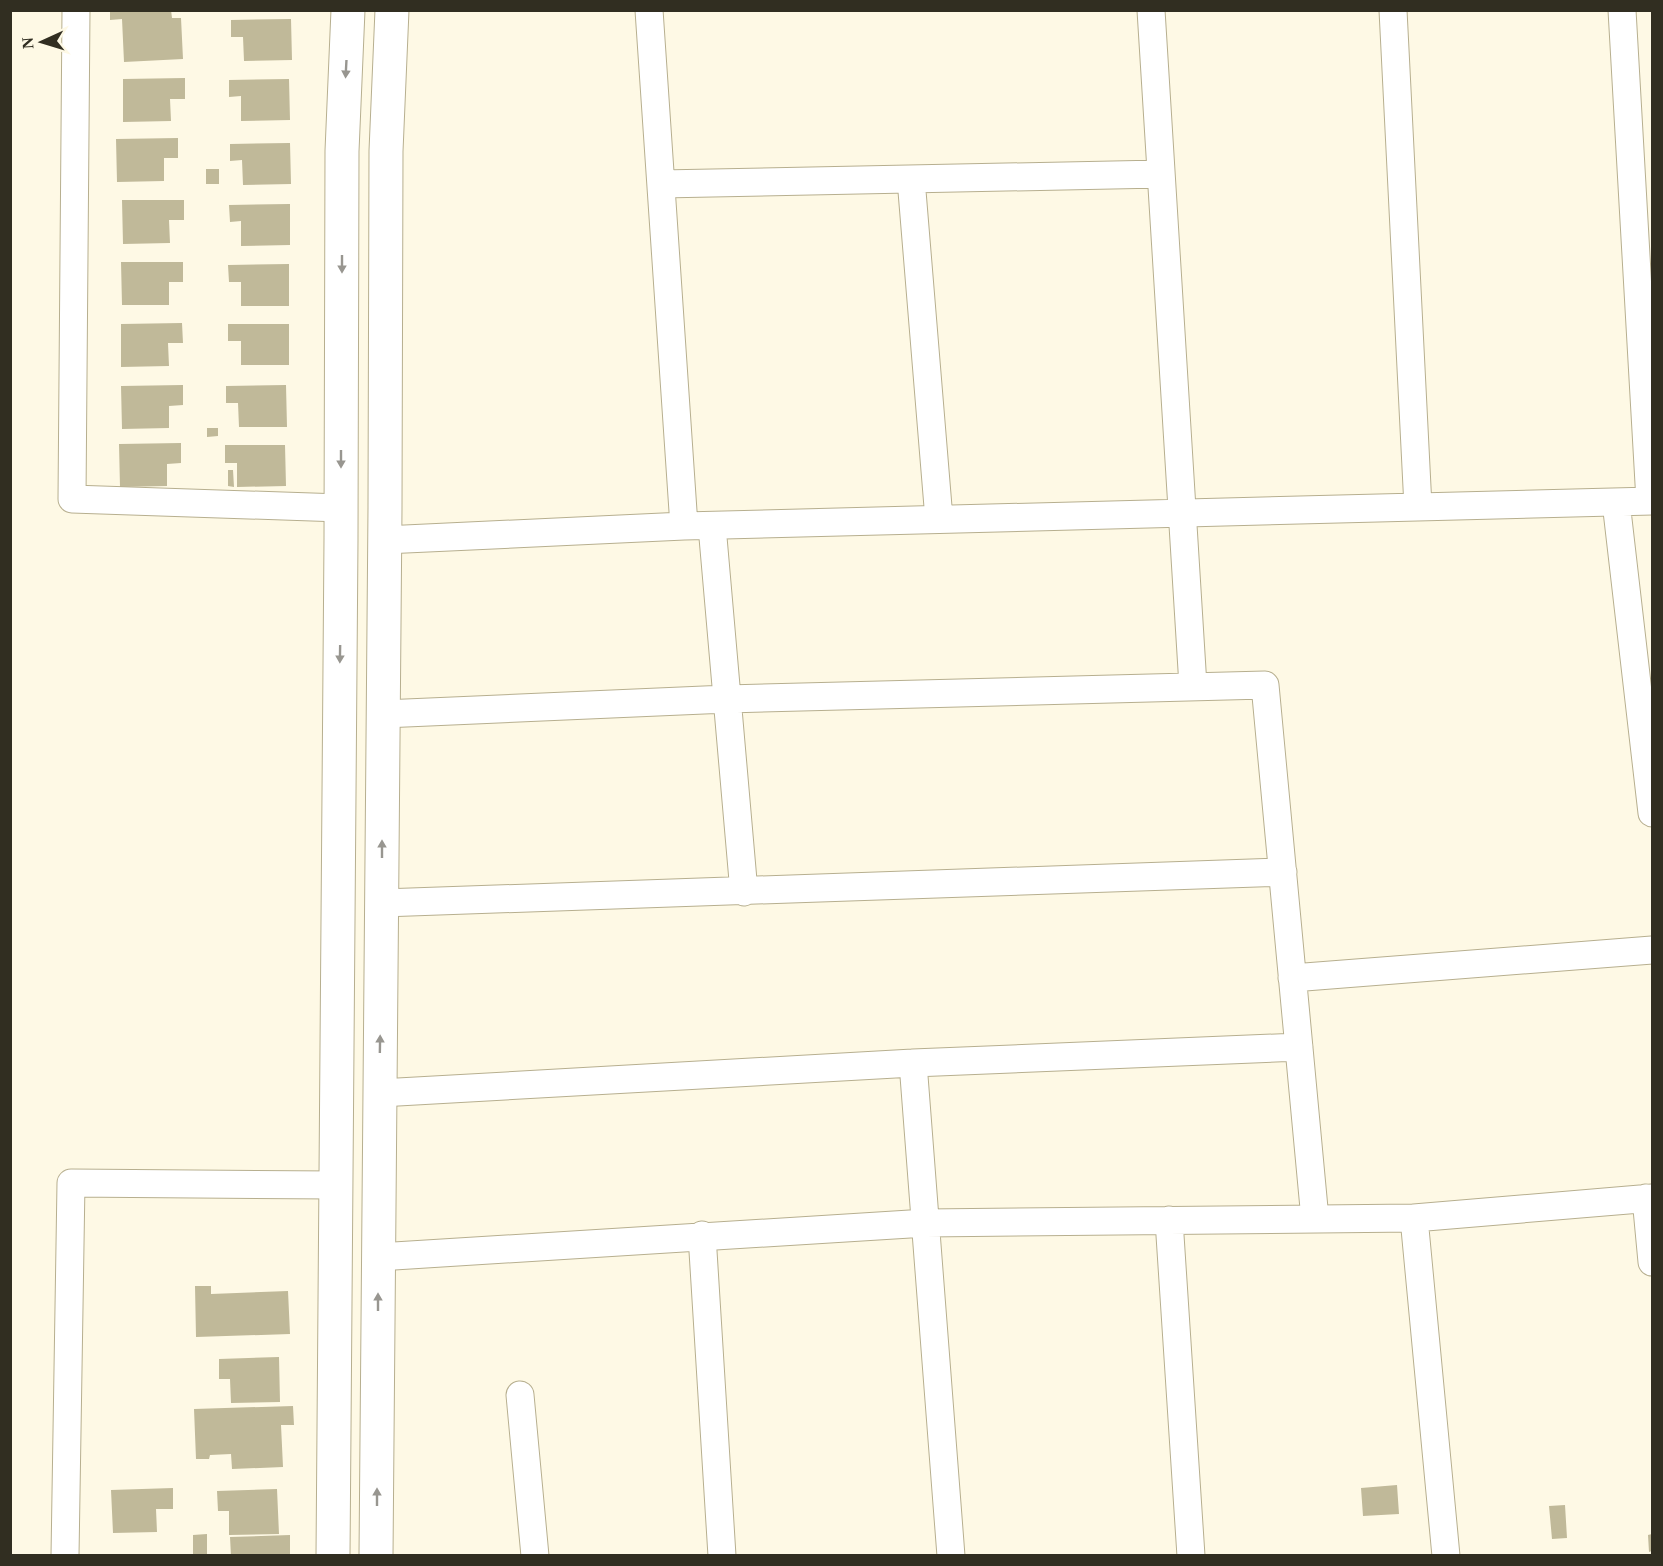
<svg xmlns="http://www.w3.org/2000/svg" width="1663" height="1566" font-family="'Times New Roman',serif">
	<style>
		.building { fill: #c0b999 }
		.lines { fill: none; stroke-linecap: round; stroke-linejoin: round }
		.street-casing { stroke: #b7af8f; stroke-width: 29 }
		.secondary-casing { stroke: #b7af8f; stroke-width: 35 }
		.street { stroke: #fff; stroke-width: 27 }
		.secondary { stroke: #fff; stroke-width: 33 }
		.oneway { fill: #989690 }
	</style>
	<rect width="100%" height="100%" fill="#fef9e5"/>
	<path class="building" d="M 110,10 L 171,10 L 172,18 L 181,18 L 183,59 L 124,62 L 122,19 L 110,20 Z
		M 291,19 L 292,60 L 244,61 L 243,37 L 231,37 L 231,20 Z
		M 185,78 L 185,99 L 170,99 L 171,121 L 123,122 L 123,79 Z
		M 289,79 L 290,120 L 241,121 L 241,96 L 229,97 L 229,80 Z
		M 178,138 L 178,158 L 164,158 L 164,181 L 117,182 L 116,139 Z
		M 290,143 L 291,184 L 243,185 L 242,160 L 230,161 L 230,144 Z
		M 206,169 L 219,169 L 219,184 L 206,184 Z
		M 122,200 L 184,200 L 184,220 L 169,220 L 170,243 L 123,244 Z
		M 290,204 L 290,245 L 241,246 L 241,221 L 230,222 L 229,205 Z
		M 121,262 L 183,262 L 183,282 L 169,282 L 169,305 L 122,305 Z
		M 289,264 L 289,306 L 241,306 L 241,282 L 229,282 L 228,265 Z
		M 182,323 L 183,343 L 168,343 L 169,366 L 121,367 L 121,324 Z
		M 228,324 L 289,324 L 289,365 L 241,365 L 241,341 L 228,341 Z
		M 183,385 L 183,405 L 169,406 L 169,428 L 122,429 L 121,386 Z
		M 286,385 L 287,427 L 239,427 L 238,403 L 226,403 L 226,386 Z
		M 207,428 L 218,428 L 218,436 L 207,437 Z
		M 181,443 L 181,463 L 167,464 L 167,486 L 120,487 L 119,444 Z
		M 225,445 L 285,445 L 286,486 L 237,487 L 237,463 L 225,463 Z
		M 228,470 L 233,470 L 234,487 L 228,486 Z
		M 195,1286 L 211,1286 L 211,1294 L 288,1291 L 290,1334 L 196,1337 Z
		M 279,1357 L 280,1402 L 231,1403 L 230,1379 L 219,1379 L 219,1359 Z
		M 293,1406 L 294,1425 L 281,1425 L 283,1467 L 232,1469 L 231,1454 L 210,1455 L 209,1459 L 196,1459 L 194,1409 Z
		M 1397,1485 L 1399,1514 L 1363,1516 L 1361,1488 Z
		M 173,1488 L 173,1509 L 156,1509 L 157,1532 L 113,1533 L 111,1490 Z
		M 277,1489 L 279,1534 L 229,1535 L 229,1511 L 218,1511 L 217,1491 Z
		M 1565,1505 L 1567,1538 L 1552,1539 L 1549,1506 Z
		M 207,1534 L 207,1556 L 193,1556 L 193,1535 Z
		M 1652,1534 L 1652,1551 L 1649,1552 L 1648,1535 Z
		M 290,1535 L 290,1556 L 231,1556 L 230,1537 Z"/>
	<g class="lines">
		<defs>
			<path id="street" d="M 76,10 L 72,499 L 341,508
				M 649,10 L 684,526
				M 1151,10 L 1193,686
				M 1393,10 L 1418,507
				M 1622,10 L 1650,501
				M 911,179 L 939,519
				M 661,184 L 1161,174
				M 1616,502 L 1652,813
				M 712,526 L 744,892
				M 384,540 L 684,526 L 1652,501
				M 383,714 L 727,699 L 1265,685 L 1315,1219
				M 382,903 L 1283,872
				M 1292,978 L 1652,950
				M 913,1063 L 951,1556
				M 380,1093 L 913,1063 L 1299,1047
				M 1646,1198 L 1652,1262
				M 1414,1218 L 1446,1556
				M 1169,1220 L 1191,1556
				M 702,1235 L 722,1556
				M 378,1257 L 926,1223 L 1414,1218 L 1652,1198
				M 520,1395 L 535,1556
				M 65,1556 L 71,1183 L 336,1185"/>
			<path id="secondary" d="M 333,1556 L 341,539 L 342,151 L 348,10
				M 376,1556 L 385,508 L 386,151 L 392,10"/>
		</defs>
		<use href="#street" class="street-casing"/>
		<use href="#secondary" class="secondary-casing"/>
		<use href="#street" class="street"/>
		<use href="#secondary" class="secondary"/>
	</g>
	<defs><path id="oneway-solid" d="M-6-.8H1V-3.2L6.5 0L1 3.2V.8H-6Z" transform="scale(1.5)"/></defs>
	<g class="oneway">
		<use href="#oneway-solid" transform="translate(346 69) rotate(93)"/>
		<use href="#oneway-solid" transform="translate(342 264) rotate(90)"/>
		<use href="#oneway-solid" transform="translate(341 459) rotate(90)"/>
		<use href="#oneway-solid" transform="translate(340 654) rotate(91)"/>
		<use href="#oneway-solid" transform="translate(382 849) rotate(-90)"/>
		<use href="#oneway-solid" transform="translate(380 1044) rotate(-89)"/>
		<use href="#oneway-solid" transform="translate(378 1302) rotate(-90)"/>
		<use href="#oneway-solid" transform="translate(377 1497) rotate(-90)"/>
	</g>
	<rect width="1663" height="1566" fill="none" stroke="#312e21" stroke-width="24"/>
	<g transform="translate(42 42) rotate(266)" stroke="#fef9e5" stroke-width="4.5" paint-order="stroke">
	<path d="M0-4.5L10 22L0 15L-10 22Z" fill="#312e21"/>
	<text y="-9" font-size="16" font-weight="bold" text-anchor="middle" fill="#312e21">N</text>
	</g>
</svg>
